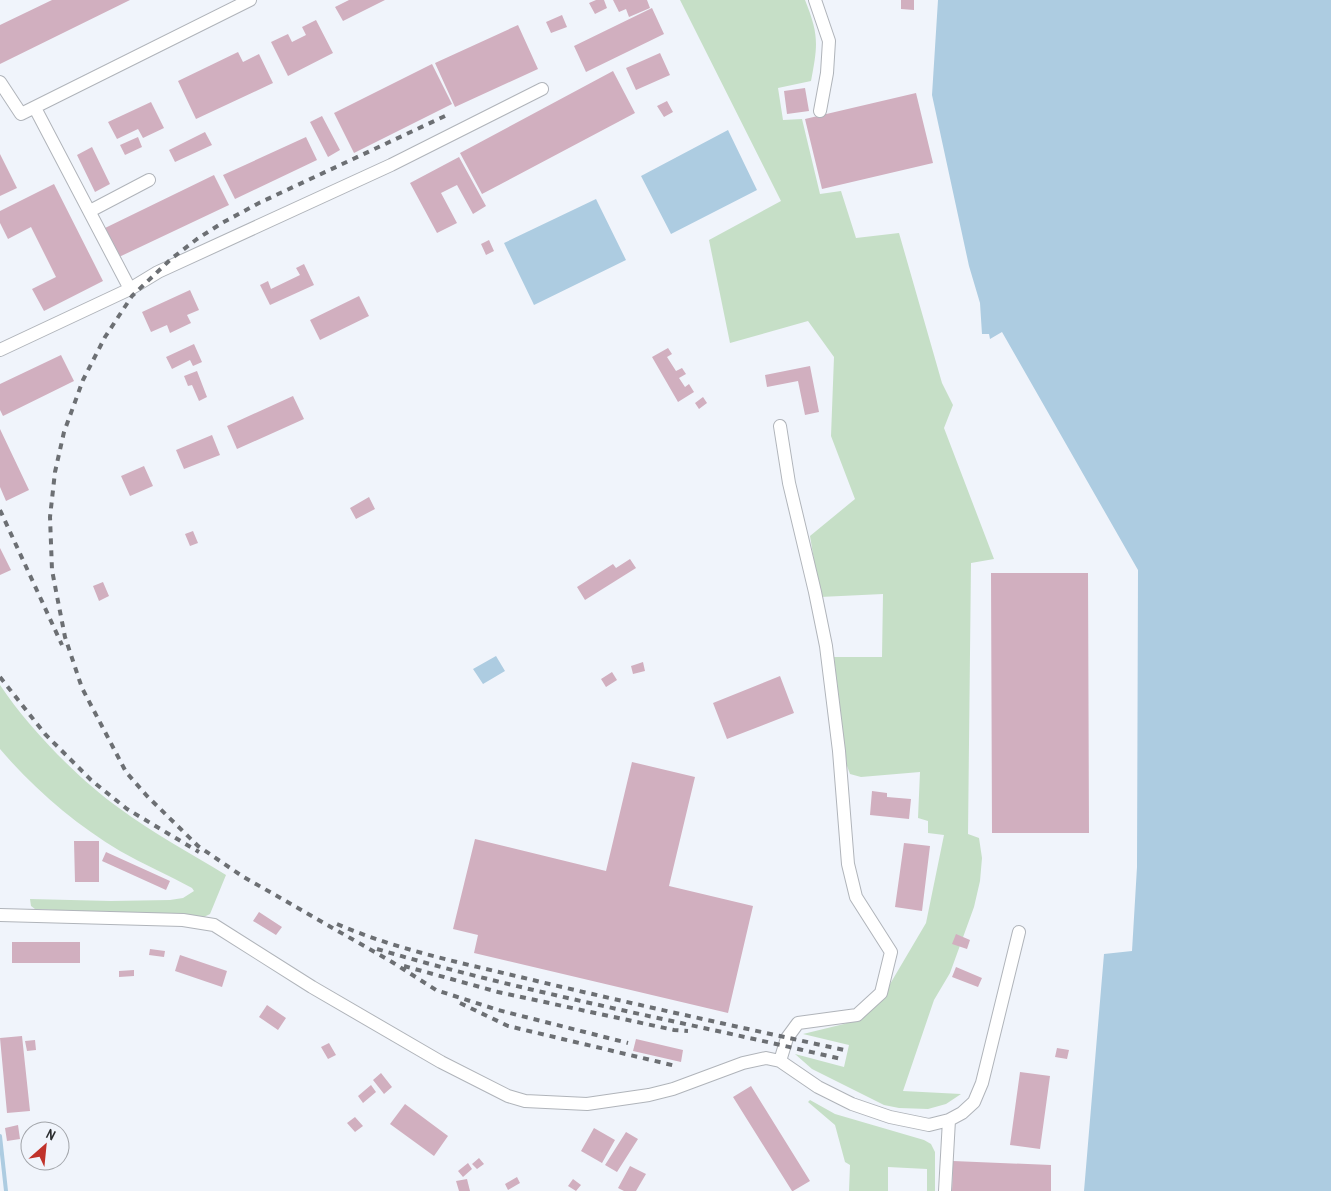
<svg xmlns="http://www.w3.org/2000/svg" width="1331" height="1191" font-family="'Archivo Narrow',sans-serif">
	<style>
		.green { fill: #c6dfc7 }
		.water { fill: #adcce1 }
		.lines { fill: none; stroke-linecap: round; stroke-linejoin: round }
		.stream { stroke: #adcce1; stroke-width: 4 }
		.building { fill: #d1afbf }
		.minor-casing { stroke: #b0b4ba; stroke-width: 14 }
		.minor { stroke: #fff; stroke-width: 12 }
		.rail { stroke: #6c6f73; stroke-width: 4; stroke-dasharray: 6 6; stroke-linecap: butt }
	</style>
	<rect width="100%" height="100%" fill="#f0f4fb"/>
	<path class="green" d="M 680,0 L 805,0 C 819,35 818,44 811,81 L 778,88 L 783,120 L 802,119 L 820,194 L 841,191 L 856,238 L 899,233 L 942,383 L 953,405 L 944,428 L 994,559 L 971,563 L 968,834 L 979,838 L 982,858 L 980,881 L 974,907 L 950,973 L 934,1000 L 903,1091 L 961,1094 L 946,1104 L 928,1109 L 899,1108 L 884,1105 L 812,1069 L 795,1054 L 844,1067 L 849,1045 L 803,1034 L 844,1024 L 862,1017 L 880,1001 L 926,923 L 944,835 L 928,833 L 928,821 L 918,818 L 920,772 L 861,777 L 850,774 L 847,766 L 834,657 L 882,657 L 883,594 L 820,597 L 810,536 L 855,499 L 831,436 L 834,357 L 808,321 L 730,343 L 709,240 L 781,201 Z
		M 0,685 C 28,727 78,779 119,808 C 153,833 190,853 226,875 L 210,914 L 204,917 L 35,909 L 31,906 L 30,899 L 111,901 L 170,900 L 183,898 L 194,891 L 192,888 C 168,875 143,864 120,851 C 75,824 34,789 0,749 Z
		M 810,1100 L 835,1114 L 924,1140 L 931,1144 L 935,1152 L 935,1191 L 927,1191 L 927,1169 L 888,1167 L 888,1191 L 849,1191 L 850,1165 L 845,1162 L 835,1125 L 808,1102 Z"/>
	<path class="water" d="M 938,0 L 1331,0 L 1331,1191 L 1084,1191 L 1104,954 L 1132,951 L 1137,867 L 1138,570 L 1002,332 L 990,339 L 989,334 L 982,334 L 980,303 L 969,266 L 932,95 Z
		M 728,130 L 757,190 L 671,234 L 641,176 Z
		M 596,199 L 626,260 L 534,305 L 504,243 Z
		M 496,656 L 505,671 L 483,684 L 473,669 Z"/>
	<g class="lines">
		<path class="stream" d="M 0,1136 L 6,1191"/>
	</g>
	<path class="building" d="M 52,0 L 130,0 L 0,64 L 0,25 Z
		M 349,0 L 385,0 L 343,21 L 335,7 Z
		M 596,0 L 604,0 L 607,8 L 595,14 L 589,3 Z
		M 613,0 L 647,0 L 650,8 L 629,17 L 626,9 L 619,12 Z
		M 901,0 L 914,0 L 914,10 L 901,9 Z
		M 652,8 L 664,34 L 586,72 L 574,46 Z
		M 562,15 L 567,27 L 551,33 L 546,22 Z
		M 316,20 L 333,53 L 288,76 L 271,42 L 288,34 L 292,42 L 306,35 L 302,27 Z
		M 518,25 L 538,69 L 455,107 L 435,63 Z
		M 238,52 L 243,62 L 259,54 L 273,83 L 196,119 L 178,81 Z
		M 660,53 L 670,75 L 636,90 L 626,68 Z
		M 432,64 L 452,104 L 354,153 L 334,113 Z
		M 613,71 L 635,113 L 482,194 L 460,153 Z
		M 805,88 L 809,111 L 787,114 L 784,91 Z
		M 916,93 L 933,163 L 822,189 L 805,119 Z
		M 667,101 L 673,112 L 664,117 L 657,106 Z
		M 151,102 L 164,128 L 143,138 L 138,129 L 117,139 L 108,122 Z
		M 322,116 L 340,150 L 328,157 L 310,122 Z
		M 205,132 L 212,145 L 175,162 L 169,150 Z
		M 138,137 L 142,147 L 125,155 L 120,145 Z
		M 306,137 L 317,160 L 235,199 L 223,175 Z
		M 92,147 L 110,184 L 95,192 L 77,155 Z
		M 0,154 L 17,188 L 0,196 Z
		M 459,157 L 486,206 L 473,214 L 457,185 L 441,193 L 457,223 L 437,233 L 410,183 Z
		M 214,175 L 229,205 L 119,257 L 105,228 Z
		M 54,184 L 103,281 L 44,311 L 32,289 L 56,277 L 31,227 L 8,239 L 0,223 L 0,211 Z
		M 489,240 L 494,251 L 486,255 L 481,244 Z
		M 304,264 L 314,285 L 270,305 L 260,285 L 268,281 L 271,289 L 300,275 L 296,268 Z
		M 190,290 L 199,310 L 187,315 L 191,323 L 170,333 L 167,325 L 151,332 L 142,312 Z
		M 359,296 L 369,316 L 320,340 L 310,320 Z
		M 194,344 L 202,362 L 193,366 L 190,360 L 172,369 L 166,357 Z
		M 668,348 L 672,354 L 667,357 L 676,371 L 682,368 L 686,374 L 679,378 L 685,387 L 689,384 L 694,392 L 678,402 L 652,357 Z
		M 61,355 L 74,381 L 3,416 L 0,410 L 0,384 Z
		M 810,366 L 819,412 L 805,415 L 798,381 L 767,387 L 765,375 Z
		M 197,371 L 207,397 L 199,401 L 192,385 L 188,386 L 184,376 Z
		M 293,396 L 304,419 L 237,449 L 227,426 Z
		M 703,397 L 707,403 L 699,409 L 695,403 Z
		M 0,429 L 29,490 L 6,501 L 0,487 Z
		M 212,435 L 220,455 L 184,469 L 176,450 Z
		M 144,466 L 153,486 L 130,496 L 121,476 Z
		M 369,497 L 375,509 L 356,519 L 350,508 Z
		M 193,531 L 198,543 L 190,546 L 185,534 Z
		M 0,548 L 11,570 L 0,575 Z
		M 630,559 L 636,568 L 585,600 L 577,587 L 613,564 L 616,568 Z
		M 991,573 L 1088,573 L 1089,833 L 992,833 Z
		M 103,582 L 109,596 L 99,601 L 93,586 Z
		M 643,662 L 645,671 L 633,674 L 631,666 Z
		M 612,672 L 617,680 L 606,687 L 601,679 Z
		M 780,676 L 794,713 L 727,739 L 713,703 Z
		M 632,762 L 695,777 L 669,886 L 753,906 L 728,1013 L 474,953 L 478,935 L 453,929 L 475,839 L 606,871 Z
		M 872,791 L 887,793 L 887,797 L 911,799 L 909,819 L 870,815 Z
		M 74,841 L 99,841 L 99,882 L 75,882 Z
		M 904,843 L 930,846 L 922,911 L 895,907 Z
		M 106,852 L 170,881 L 166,890 L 102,861 Z
		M 259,912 L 282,927 L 276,935 L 253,921 Z
		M 956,934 L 970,940 L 967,949 L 952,944 Z
		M 12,942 L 80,942 L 80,963 L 12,963 Z
		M 150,949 L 165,951 L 164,957 L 149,955 Z
		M 180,955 L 227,971 L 222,987 L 175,971 Z
		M 956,967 L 982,978 L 978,987 L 952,977 Z
		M 134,970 L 134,976 L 119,977 L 119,971 Z
		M 267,1005 L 286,1018 L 278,1030 L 259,1017 Z
		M 22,1036 L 30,1111 L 7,1113 L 0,1038 Z
		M 636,1039 L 683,1050 L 681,1062 L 633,1051 Z
		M 35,1040 L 36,1050 L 27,1051 L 25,1041 Z
		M 329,1043 L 336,1055 L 328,1059 L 321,1047 Z
		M 1057,1048 L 1069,1050 L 1067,1059 L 1055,1057 Z
		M 1020,1072 L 1050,1076 L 1040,1149 L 1010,1145 Z
		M 381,1073 L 392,1087 L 384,1094 L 373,1080 Z
		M 371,1085 L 376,1092 L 363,1103 L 358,1096 Z
		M 751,1086 L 810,1181 L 793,1191 L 792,1191 L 733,1097 Z
		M 405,1104 L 448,1136 L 434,1156 L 390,1124 Z
		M 355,1117 L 363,1126 L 355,1132 L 347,1123 Z
		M 18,1125 L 20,1139 L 7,1141 L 5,1128 Z
		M 594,1128 L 615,1140 L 602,1163 L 581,1151 Z
		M 626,1132 L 638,1139 L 617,1172 L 605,1165 Z
		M 479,1158 L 484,1164 L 477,1169 L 472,1164 Z
		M 953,1161 L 1051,1165 L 1051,1191 L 952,1191 Z
		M 468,1163 L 472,1169 L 463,1177 L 458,1171 Z
		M 630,1166 L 646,1174 L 636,1191 L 624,1191 L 618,1188 Z
		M 517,1177 L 520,1183 L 508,1190 L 505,1184 Z
		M 467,1179 L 470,1191 L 459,1191 L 456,1181 Z
		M 573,1179 L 581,1185 L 576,1191 L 568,1186 Z"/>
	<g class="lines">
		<defs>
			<path id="minor" d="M 815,0 L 829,41 L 827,73 L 820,111
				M 0,82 L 21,114 L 250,0
				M 35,108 L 130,289 L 158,272 L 391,165 L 542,89
				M 90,211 L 149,180
				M 0,350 L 130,289
				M 780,426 L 789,483 L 815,592 L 826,646 L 839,751 L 848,864 L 856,897 L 891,952 L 881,993 L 857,1015 L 798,1023 L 787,1038 L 780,1061
				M 0,915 L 183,920 L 214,925 L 312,987 L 441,1062 L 508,1096 L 525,1101 L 587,1104 L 649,1095 L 673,1089 L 743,1063 L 766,1058 L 780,1061 L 818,1087 L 852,1104 L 890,1117 L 929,1125 L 949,1120 L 962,1113 L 974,1102 L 982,1083 L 1019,932
				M 945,1191 L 949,1120"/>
		</defs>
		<use href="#minor" class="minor-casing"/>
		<use href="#minor" class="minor"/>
		<path class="rail" d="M 445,116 L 259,203 L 222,223 L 197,239 L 171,259 L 132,296 L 105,337 L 83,380 L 64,432 L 55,472 L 50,517 L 52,570 L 56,591 L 65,637 L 82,688 L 126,772 L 147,796 L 198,846 L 242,876 L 392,962 L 436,990 L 498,1010 L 628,1043
			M 0,510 L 62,645
			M 0,677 L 45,734 L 91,780 L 127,809 L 199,852
			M 337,924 C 402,952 472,965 541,982 C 642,1006 743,1028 844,1050
			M 377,949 C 529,994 686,1022 841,1059
			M 404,966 L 498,992 L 674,1030 L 688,1031
			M 460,1003 L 508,1026 L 676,1066"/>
	</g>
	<g transform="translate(45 1146) rotate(27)"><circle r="24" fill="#f0f4fb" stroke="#a1a4a9"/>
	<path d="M0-4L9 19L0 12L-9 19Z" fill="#c0322a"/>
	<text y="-8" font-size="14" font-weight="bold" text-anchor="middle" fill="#2b2d2f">N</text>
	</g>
</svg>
